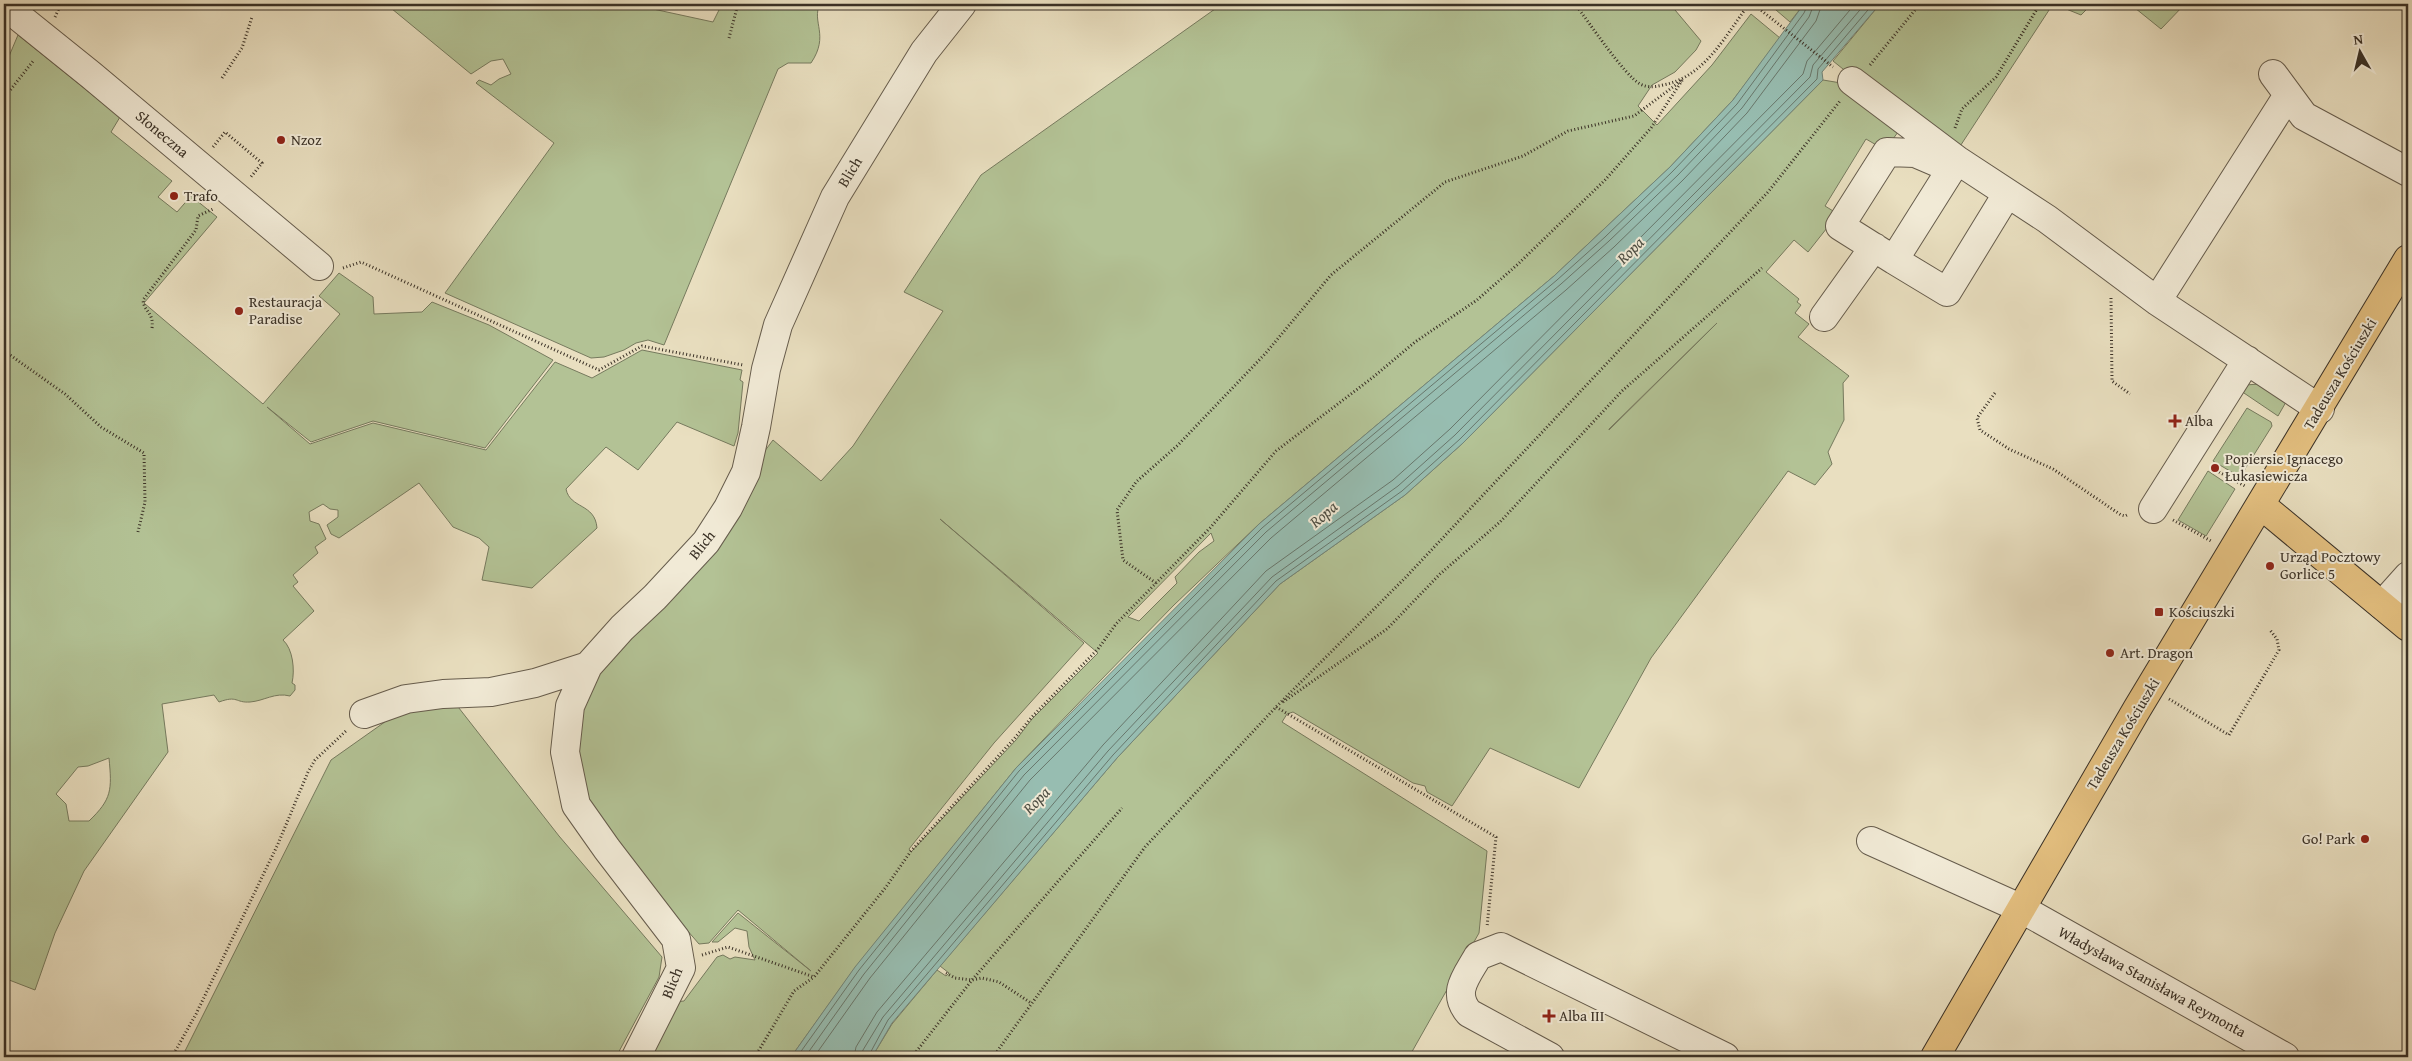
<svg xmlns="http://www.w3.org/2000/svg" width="2412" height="1061" font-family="'Gentium Book Plus',serif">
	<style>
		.green { fill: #b3c295; stroke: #767a5e; fill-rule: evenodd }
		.water { fill: #97bdb1; stroke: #728579 }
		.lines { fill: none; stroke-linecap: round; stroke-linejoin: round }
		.shore { stroke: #68776c; stroke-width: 1 }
		.minor-casing { stroke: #665c4c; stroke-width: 30 }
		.major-casing { stroke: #3a3126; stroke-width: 30 }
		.path { stroke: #3a3126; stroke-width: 3; stroke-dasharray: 1 2.5; stroke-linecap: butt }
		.minor { stroke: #f1ead6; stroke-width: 28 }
		.major { stroke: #e4c080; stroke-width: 28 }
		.poi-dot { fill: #8f2418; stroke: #f1ead6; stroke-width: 2 }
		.labels { text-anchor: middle; stroke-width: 4; stroke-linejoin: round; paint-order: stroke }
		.street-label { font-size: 15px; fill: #3a3126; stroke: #f1ead6 }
		.poi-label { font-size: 15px; fill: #3a3126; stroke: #f1ead6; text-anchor: start }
		.water-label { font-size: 16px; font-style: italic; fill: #4d4d42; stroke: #f1ead6 }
	</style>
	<rect width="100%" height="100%" fill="#e9dfc0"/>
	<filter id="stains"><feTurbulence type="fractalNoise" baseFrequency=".004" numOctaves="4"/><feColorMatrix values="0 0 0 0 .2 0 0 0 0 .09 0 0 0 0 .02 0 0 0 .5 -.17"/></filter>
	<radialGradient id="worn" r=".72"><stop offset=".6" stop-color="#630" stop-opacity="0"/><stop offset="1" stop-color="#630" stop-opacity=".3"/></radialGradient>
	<path class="green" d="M 386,4 L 630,4 L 713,22 L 722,4 L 820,4 C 811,22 830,35 811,63 L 788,63 L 778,69 L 664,345 L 648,340 L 636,343 L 624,350 L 604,357 L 591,358 L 445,293 L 554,143 L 476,83 L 479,80 L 491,85 L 499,79 L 511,74 L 503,59 L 491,61 L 471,74 Z
		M 1222,4 L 1670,4 L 1701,41 L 1696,50 L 1675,72 L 1652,85 L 1638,106 L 1657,125 L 1712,65 L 1751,14 L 1780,38 L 1733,100 L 1670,167 L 1554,276 L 1259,524 L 1174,605 L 1099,682 L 1016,768 L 852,972 L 791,1057 L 644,1057 L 675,1002 L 684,1001 L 717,957 L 723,955 L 730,959 L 735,957 L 755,960 L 749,947 L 747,931 L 735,928 L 718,942 L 712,942 L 738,913 L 811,971 L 738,910 L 709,943 L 699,944 L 624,857 L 596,821 L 573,763 L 587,688 L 773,440 L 821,481 L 853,446 L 943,311 L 904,292 L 981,175 ZM 940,519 L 1098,653 L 1032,719 L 1016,740 L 911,852 L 909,849 L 994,743 L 1084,643 ZM 1211,533 L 1214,541 L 1199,552 L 1175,577 L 1177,583 L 1139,621 L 1128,617 Z
		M 1769,4 L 1804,4 L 1790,22 Z
		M 1880,4 L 2053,4 L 1953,157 L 1833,61 Z
		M 2054,4 L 2092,4 L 2081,15 Z
		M 2130,4 L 2185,4 L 2161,29 Z
		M 18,35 L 120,117 L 111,132 L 172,181 L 158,197 L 177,212 L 191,196 L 217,217 L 144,303 L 263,404 L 340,314 L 319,296 L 339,273 L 373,297 L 374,314 L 422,312 L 432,302 L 489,325 L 553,360 L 485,448 L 373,421 L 311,442 L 267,407 L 310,444 L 373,423 L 486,450 L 555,362 L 592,378 L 642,350 L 742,370 L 740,380 L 743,382 L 738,433 L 734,446 L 677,422 L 638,470 L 606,447 L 566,489 C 570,509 595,503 597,528 L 532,588 L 482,580 L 489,547 L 479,538 L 453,527 L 419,483 L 339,538 L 331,534 L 327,525 L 338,517 L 338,510 L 330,509 L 323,504 L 309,512 L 310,521 L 319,524 L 326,539 L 315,547 L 318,553 L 293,575 L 298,582 L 293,586 L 314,611 L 283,640 C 293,649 295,670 292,683 L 295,685 L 295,690 L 290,696 C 275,692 264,701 250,702 C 235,703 238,695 219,702 L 214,695 L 162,704 L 168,752 L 84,871 L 55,933 L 35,990 L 4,978 L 4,68 ZM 109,758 C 112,790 112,799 89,821 L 69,821 L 66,804 L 56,794 L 78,767 L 88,766 Z
		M 1823,80 L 1841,83 L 1898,132 L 1885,150 L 1866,139 L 1825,206 L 1838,214 L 1808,252 L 1794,240 L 1766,272 L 1799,299 L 1797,302 L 1801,305 L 1795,313 L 1809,324 L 1798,337 L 1849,376 L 1843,383 L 1844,420 L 1828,452 L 1832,464 L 1815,485 L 1788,471 L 1651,658 L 1579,788 L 1490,748 L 1452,806 L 1427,792 L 1425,786 L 1413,783 L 1293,712 L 1287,714 L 1282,722 L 1487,851 L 1479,933 L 1409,1057 L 872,1057 L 892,1024 L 937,970 L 946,976 L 949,973 L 940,966 L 1117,758 L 1280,584 L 1405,495 L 1463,443 ZM 1717,323 L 1609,430 L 1609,429 Z
		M 2260,384 L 2286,402 L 2278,416 L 2241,391 L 2245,385 Z
		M 2247,408 L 2271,422 L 2272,426 L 2240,477 L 2213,461 Z
		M 2208,471 L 2235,489 L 2206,536 L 2178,520 Z
		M 455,703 L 559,836 L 662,957 L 659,977 L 616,1057 L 182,1057 L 331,760 L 406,707 Z"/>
	<path class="water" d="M 1804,4 L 1880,4 L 1822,72 L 1823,80 L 1463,443 L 1405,495 L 1280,584 L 1117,758 L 892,1023 L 872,1057 L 791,1057 L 855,967 L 1016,768 L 1259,524 L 1554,276 L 1670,167 L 1733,100 Z"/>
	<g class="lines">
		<path class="shore" d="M 797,1057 L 859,970 L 1019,771 L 1262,528 L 1557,280 L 1605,237 L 1673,171 L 1737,104 L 1804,13 L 1808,4
			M 805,1057 L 864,974 L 1024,775 L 1266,532 L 1561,284 L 1609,241 L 1678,175 L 1742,108 L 1809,17 L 1814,4
			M 814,1057 L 870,978 L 1030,780 L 1271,538 L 1566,290 L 1614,247 L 1683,180 L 1747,113 L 1816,21 L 1822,4
			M 854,1057 L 856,1047 L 877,1012 L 1103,745 L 1266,571 L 1393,480 L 1450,429 L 1803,74 L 1807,61 L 1855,4
			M 861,1057 L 863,1050 L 883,1017 L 1108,751 L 1272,577 L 1398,486 L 1455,435 L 1810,77 L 1813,65 L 1865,4
			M 868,1057 L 888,1020 L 1113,755 L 1276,581 L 1402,491 L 1460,439 L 1817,79 L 1818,69 L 1873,4"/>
		<defs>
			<path id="minor" d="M 4,5 L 91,75 L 319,266
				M 2273,74 L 2304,116 L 2408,172
				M 1852,81 L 1957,160 L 2047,219 L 2157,301 L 2320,409
				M 1957,160 L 1894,260 L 1947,292 L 2007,194
				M 1894,260 L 1840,226 L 1887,152 L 1915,153 L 1950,168
				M 2157,301 L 2288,95
				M 1824,317 L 1874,247
				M 2153,509 L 2247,360
				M 2382,605 L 2408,576
				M 364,714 L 406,699 L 443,694 L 491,692 L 535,683 L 588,666
				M 1871,841 L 2020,908 L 2285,1057
				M 636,1057 L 681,968 L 676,939 L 607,849 L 576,805 L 565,752 L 570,706 L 588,666 L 622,628 L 655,597 L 706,542 L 728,508 L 746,472 L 756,427 L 766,369 L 778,325 L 835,197 L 924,52 L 962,4
				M 1550,1057 L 1469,1013 C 1451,992 1467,976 1478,956 L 1501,947 L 1725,1057"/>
			<path id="major" d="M 2261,505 L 2408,627
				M 1935,1057 L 2137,709 L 2408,259"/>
		</defs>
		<use href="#minor" class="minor-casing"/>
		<use href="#major" class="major-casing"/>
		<path class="path" d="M 1575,4 C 1589,22 1624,75 1640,84 C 1648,88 1655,87 1663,85 C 1705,77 1725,36 1749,4
			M 1753,4 L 1833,67
			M 55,17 L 61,4
			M 729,38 L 738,4
			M 1870,65 L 1920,4
			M 222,78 L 242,48 L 252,17
			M 4,98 L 34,60
			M 1955,128 L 1962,109 L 1996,77 L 2040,4
			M 213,147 L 225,132 L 262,163 L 250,178
			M 343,268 L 361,262 L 599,370 L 642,346 L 743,365
			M 2111,298 L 2112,381 L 2130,394
			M 152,328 C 154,312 144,312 143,300 L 196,230 L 198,216 L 213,209
			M 4,347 L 10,355 L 65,394 L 101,427 L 144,453 L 145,502 L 138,532
			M 1995,393 L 1977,418 L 1980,430 L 2009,449 L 2053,469 L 2121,515 L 2125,516 L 2129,514
			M 2219,472 L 2245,486
			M 2173,520 L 2211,541
			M 1156,583 L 1123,560 L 1117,510 L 1136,482 L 1178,445 L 1265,354 L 1331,275 L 1445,182 L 1523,156 L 1568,131 L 1634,116 L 1681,81
			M 2169,699 L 2229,735 L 2279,650 L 2277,639 L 2270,630
			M 1283,702 L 1387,629 L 1440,574 L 1500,522 L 1622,391 L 1762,268
			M 1276,707 L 1496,837 L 1487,927
			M 702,955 L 728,947 L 814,977 L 886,887 L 911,851 L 1014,739 L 1031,718 L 1098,649 L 1116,624 L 1210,528 L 1276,451 L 1372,378 L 1415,342 L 1477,300 L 1517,265 L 1605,180 L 1651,128 L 1683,79
			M 946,973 L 955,978 L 972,980 L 982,978 L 999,982 L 1031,1003
			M 172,1057 L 196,1014 L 278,844 L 308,772 L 315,760 L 347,730
			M 755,1057 L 794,991 L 814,977
			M 912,1057 L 972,980 L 1122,808
			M 993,1057 L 1145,847 L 1276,707 L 1406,577 L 1768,192 L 1840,101"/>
		<use href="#minor" class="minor"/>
		<use href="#major" class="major"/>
	</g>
	<g class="poi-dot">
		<circle cx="281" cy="140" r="5"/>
		<circle cx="174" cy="196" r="5"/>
		<circle cx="239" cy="311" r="5"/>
		<path d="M2172.5 413.5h5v5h5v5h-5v5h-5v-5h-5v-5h5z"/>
		<circle cx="2215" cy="468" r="5"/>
		<circle cx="2270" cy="566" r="5"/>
		<rect x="2154" y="607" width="10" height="10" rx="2.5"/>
		<circle cx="2110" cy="653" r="5"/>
		<circle cx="2365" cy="839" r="5"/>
		<path d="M1546.5 1008.5h5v5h5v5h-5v5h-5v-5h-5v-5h5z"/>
	</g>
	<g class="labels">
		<g class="street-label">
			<text transform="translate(162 134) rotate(40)" y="5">Słoneczna</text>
			<text transform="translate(850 172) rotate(-59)" y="5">Blich</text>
			<text transform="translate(2340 374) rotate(-59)" y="5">Tadeusza Kościuszki</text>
			<text transform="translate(702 545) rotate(-51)" y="5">Blich</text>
			<text transform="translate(2123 734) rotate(-59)" y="5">Tadeusza Kościuszki</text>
			<text transform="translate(2152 982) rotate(29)" y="5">Władysława Stanisława Reymonta</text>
			<text transform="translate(672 983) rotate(-68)" y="5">Blich</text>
		</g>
		<g class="poi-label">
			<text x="291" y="145">Nzoz</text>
			<text x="184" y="201">Trafo</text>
			<text x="249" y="307">Restauracja<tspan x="249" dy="17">Paradise</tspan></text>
			<text x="2185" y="426">Alba</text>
			<text x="2225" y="464">Popiersie Ignacego<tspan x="2225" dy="17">Łukasiewicza</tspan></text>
			<text x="2280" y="562">Urząd Pocztowy<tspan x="2280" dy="17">Gorlice 5</tspan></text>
			<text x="2169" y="617">Kościuszki</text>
			<text x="2120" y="658">Art. Dragon</text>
			<text x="2355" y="844" text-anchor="end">Go! Park</text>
			<text x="1559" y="1021">Alba III</text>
		</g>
		<g class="water-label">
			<text transform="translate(1630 250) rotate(-45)" y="6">Ropa</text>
			<text transform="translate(1323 514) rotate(-41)" y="6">Ropa</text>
			<text transform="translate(1036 800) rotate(-46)" y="6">Ropa</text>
		</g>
	</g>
	<rect width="2412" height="1061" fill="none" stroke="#e9dfc0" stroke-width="20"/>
	<rect x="5" y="5" width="2402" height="1051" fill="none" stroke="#3a3126" stroke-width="2.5"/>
	<rect x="10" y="10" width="2392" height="1041" fill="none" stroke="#3a3126"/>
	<g transform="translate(2360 52) rotate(352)" stroke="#f1ead6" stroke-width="4" paint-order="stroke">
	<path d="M0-4L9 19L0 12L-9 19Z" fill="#3a3126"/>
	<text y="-8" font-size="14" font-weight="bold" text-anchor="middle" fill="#3a3126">N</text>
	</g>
	<rect width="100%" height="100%" filter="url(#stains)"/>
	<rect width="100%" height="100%" fill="url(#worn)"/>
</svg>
